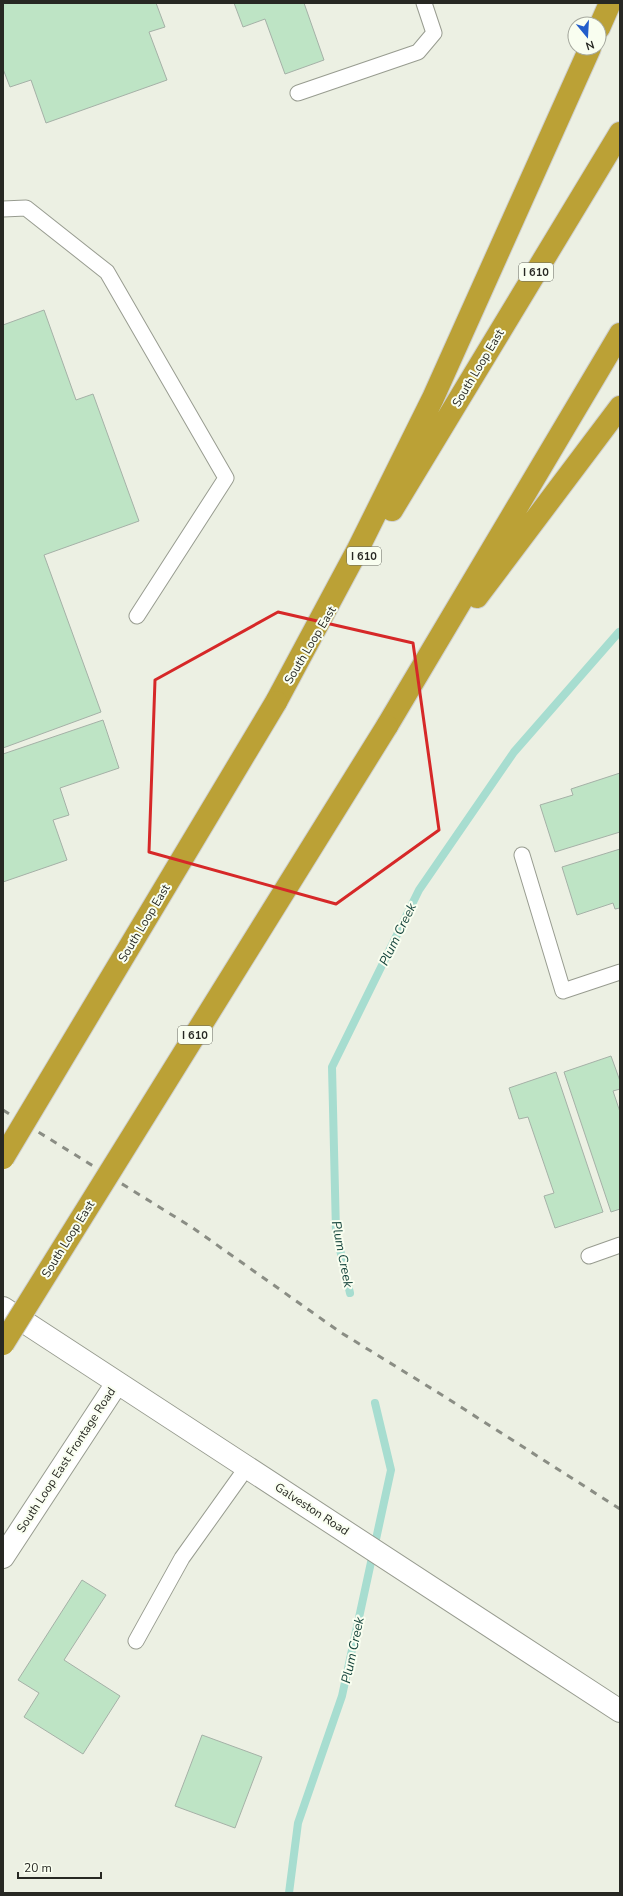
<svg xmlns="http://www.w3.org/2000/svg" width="623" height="1896" font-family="'Nunito Sans',sans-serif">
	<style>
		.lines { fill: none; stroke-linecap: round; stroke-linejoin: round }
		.stream { stroke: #a7ddd0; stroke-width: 8 }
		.building { fill: #bee4c5; stroke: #a5b1a7 }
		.service-casing { stroke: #989c90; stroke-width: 17 }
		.secondary-casing { stroke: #989c90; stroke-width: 24 }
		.motorway-casing { stroke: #cfd0cf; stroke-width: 24 }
		.service { stroke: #fff; stroke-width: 15 }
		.secondary { stroke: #fff; stroke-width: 22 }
		.motorway { stroke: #bba136; stroke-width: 22 }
		.rail { stroke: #8a8d84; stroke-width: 3; stroke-dasharray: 7 7; stroke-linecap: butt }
		.motorway-bridge-casing { stroke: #cfd0cf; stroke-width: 24; stroke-linecap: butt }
		.motorway-bridge { stroke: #bba136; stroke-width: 22 }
		.marked { fill: none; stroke: #d62828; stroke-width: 3; stroke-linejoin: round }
		.labels { text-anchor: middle; stroke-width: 4; stroke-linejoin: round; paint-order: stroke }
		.shield { fill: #f9fef0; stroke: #666860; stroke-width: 1 }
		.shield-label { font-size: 11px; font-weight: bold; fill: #272823 }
		.street-label { font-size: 12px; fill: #272823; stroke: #f9fef0 }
		.water-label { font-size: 13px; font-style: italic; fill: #17463d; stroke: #f9fef0 }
	</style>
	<rect width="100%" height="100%" fill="#ecf0e3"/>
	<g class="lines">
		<path class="stream" d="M 350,1293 L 336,1232 L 332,1067 L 419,890 L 514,752 L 619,632
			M 289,1893 L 298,1823 L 342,1696 L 391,1470 L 375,1403"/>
	</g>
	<path class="building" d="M 3,3 L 156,3 L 165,27 L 149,32 L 167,80 L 46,123 L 31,80 L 10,87 L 3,69 Z
		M 234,3 L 304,3 L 324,60 L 285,74 L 265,19 L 243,27 Z
		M 44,310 L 76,400 L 93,394 L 139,521 L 44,555 L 101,712 L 3,748 L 3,325 Z
		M 103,720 L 119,768 L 60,788 L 69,815 L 53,820 L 67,860 L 3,882 L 3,754 Z
		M 620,773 L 620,832 L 555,852 L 540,805 L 573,795 L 571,789 Z
		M 620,849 L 620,908 L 615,909 L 613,903 L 577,915 L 562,867 Z
		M 611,1056 L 620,1081 L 620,1089 L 613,1091 L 620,1112 L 620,1209 L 611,1212 L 564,1072 Z
		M 556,1072 L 603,1212 L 555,1228 L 544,1196 L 554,1193 L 528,1117 L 519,1119 L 509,1088 Z
		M 82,1580 L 106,1595 L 64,1660 L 120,1696 L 83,1754 L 24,1717 L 39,1693 L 18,1680 Z
		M 202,1735 L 262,1757 L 235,1828 L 175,1806 Z"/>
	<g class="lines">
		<defs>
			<path id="service" d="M 298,93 L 418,52 L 434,33 L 424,3
				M 3,209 L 26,208 L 107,272 L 226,478 L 137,616
				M 522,855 L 563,991 L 620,972
				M 589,1256 L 620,1245
				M 136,1641 L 182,1558 L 247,1467"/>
			<path id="secondary" d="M 3,1308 L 620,1711
				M 3,1557 L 117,1383"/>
			<path id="motorway" d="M 599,28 L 610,3
				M 392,510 L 620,133
				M 477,597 L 620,407
				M 276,702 L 358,549 L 433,398 L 590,48
				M 387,726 L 620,334"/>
		</defs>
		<use href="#service" class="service-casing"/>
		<use href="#secondary" class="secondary-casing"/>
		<use href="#motorway" class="motorway-casing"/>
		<use href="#service" class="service"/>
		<use href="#secondary" class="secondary"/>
		<use href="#motorway" class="motorway"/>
		<path class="rail" d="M 3,1110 L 193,1228 L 340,1332 L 442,1395 L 620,1509"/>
		<defs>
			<path id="motorway-bridge" d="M 3,1158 L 276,702
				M 3,1344 L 387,726"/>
		</defs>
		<use href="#motorway-bridge" class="motorway-bridge-casing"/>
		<use href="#motorway-bridge" class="motorway-bridge"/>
	</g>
	<path class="marked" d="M 278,612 L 413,643 L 439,830 L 336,904 L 149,852 L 155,680 Z"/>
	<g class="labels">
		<g class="shield">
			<rect x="519" y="263" width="34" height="18" rx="3"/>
			<rect x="347" y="547" width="34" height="18" rx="3"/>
			<rect x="178" y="1026" width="34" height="18" rx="3"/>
		</g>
		<g class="shield-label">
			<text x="536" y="276">I 610</text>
			<text x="364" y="560">I 610</text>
			<text x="195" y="1039">I 610</text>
		</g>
		<g class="street-label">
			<text transform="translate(478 368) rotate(-59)" y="4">South Loop East</text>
			<text transform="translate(310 645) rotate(-59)" y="4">South Loop East</text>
			<text transform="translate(144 923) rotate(-59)" y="4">South Loop East</text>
			<text transform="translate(68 1239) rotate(-58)" y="4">South Loop East</text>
			<text transform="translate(66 1460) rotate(-57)" y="4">South Loop East Frontage Road</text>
			<text transform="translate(312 1509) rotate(33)" y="4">Galveston Road</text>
		</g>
		<g class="water-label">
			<text transform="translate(397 934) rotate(-64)" y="5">Plum Creek</text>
			<text transform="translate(343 1254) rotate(79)" y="5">Plum Creek</text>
			<text transform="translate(352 1650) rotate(-78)" y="5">Plum Creek</text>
		</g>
	</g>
	<rect width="623" height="1896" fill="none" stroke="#272823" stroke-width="8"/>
	<g transform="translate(587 36) rotate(162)"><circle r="19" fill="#f9fef0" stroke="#a5a89e"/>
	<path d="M0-3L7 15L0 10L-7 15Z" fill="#225dca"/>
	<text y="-6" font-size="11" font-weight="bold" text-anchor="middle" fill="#272823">N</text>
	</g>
	<path d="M18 1872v6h83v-6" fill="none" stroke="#272823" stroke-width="2"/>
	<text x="24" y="1872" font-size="12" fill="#272823" stroke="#f9fef0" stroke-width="3" paint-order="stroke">20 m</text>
</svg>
